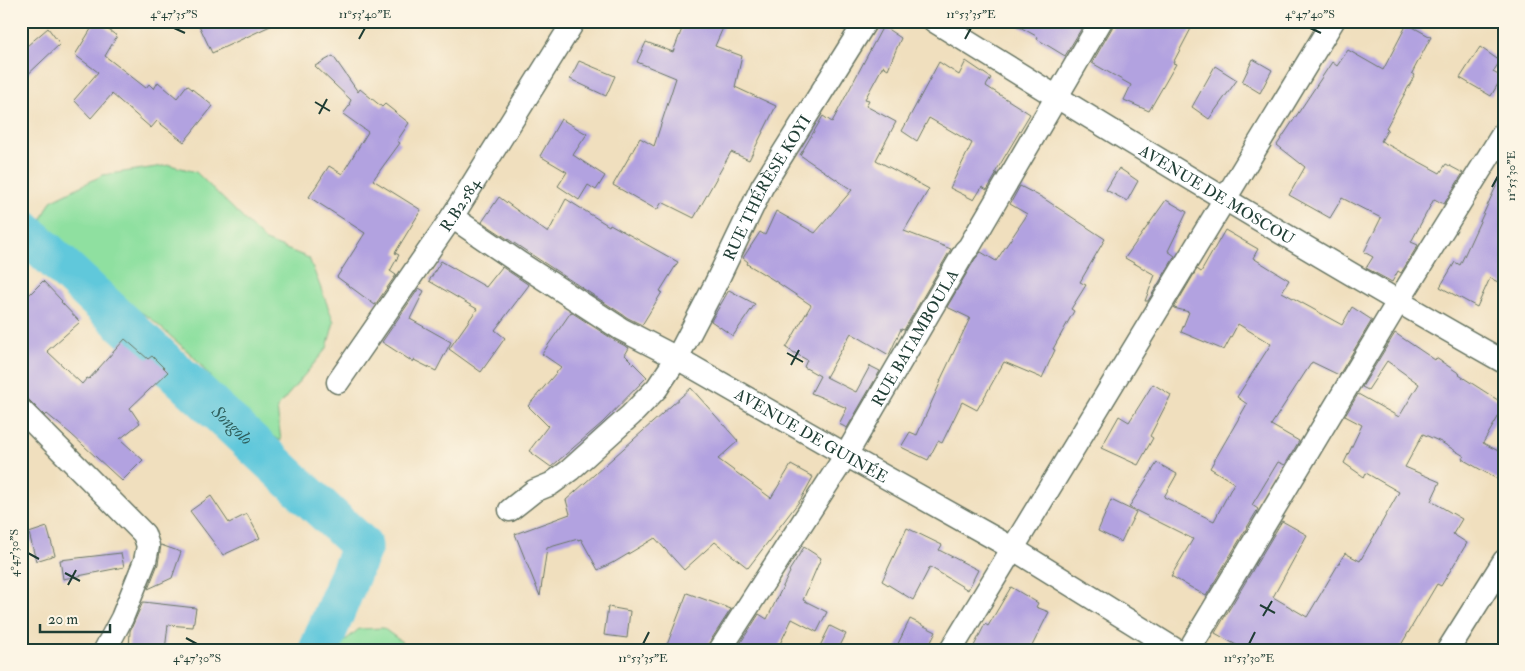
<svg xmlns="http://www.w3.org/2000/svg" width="1525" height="671" font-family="'IM FELL Double Pica',serif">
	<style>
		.green { fill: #8fe0a0; stroke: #578e6a }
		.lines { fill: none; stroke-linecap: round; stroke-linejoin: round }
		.river { stroke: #60c8db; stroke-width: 41 }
		.building { fill: #b2a2e0 }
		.minor-casing { stroke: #687664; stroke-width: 25 }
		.minor { stroke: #fff; stroke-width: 22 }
		.ticks { fill: none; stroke: #1f3d34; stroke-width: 2 }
		.labels { text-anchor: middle; stroke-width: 4; stroke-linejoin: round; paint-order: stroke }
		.street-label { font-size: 16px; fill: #1f3d34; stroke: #fcf5e5 }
		.water-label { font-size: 18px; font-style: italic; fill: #2f605e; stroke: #fcf5e5 }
		.neatline { fill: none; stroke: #1f3d34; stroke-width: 2 }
		.ticks-label { font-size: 12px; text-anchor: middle; fill: #1f3d34 }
	</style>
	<rect width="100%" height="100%" fill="#fcf5e5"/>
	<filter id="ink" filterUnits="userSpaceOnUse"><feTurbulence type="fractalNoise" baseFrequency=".02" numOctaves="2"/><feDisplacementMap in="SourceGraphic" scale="10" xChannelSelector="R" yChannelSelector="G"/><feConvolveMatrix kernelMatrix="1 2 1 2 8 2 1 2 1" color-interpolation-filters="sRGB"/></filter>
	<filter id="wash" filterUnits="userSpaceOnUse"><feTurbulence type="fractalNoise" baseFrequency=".0096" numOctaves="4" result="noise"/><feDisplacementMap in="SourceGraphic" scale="20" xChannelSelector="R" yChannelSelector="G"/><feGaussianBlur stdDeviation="1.12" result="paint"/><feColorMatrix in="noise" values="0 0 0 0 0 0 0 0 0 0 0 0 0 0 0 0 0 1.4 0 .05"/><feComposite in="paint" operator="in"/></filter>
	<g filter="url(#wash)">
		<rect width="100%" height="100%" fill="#f0dfbe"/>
		<path class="green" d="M 170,165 L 196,172 L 266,241 L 309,258 L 334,322 L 327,348 L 277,408 L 281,441 L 243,417 L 193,356 L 150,318 L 59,260 L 43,242 L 41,221 L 51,201 L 103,175 Z
			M 383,628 L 402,642 L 405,650 L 338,650 L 342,643 L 359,629 Z"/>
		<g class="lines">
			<path class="river" id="s1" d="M 21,228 L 362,546 L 319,650"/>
		</g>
		<g id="blocks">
			<path class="building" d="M 96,21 L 117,36 L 105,56 L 146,88 L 149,84 L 154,89 L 158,82 L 177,98 L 187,85 L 213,106 L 184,142 L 157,121 L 151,128 L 112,94 L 91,118 L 74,100 L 98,72 L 75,55 Z
				M 197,21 L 281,21 L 212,53 Z
				M 685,21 L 726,21 L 715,46 L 742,56 L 735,87 L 776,106 L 749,160 L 731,152 L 694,218 L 662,202 L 657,210 L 613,185 L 640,138 L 654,146 L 676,78 L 637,62 L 646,42 L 673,52 Z
				M 1009,21 L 1086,21 L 1065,56 L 1037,39 L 1038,37 Z
				M 1114,21 L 1195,21 L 1173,63 L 1176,64 L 1149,111 L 1124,100 L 1131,85 L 1092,63 L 1112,28 Z
				M 1407,24 L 1431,37 L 1412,73 L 1415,75 L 1386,128 L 1388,129 L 1381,141 L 1440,173 L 1446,164 L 1463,173 L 1444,204 L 1434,199 L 1411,242 L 1418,245 L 1401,273 L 1398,271 L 1392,282 L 1366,268 L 1373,257 L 1364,252 L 1381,218 L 1342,198 L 1330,218 L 1289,195 L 1305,167 L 1277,145 L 1332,62 L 1337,66 L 1348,50 L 1383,70 Z
				M 883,26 L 901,38 L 888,69 L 883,66 L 865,99 L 869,100 L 866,106 L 896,122 L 876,160 L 929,189 L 904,231 L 951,249 L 904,330 L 901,329 L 889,355 L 851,333 L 826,377 L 856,392 L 870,366 L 880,371 L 847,428 L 839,424 L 847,408 L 811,393 L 820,376 L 804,367 L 807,360 L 786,348 L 811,305 L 772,279 L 747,264 L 748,262 L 743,258 L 760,232 L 765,235 L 776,211 L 815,233 L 852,190 L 800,155 L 823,116 L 832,122 Z
				M 48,28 L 60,44 L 21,81 L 21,51 Z
				M 1480,47 L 1500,61 L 1493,72 L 1502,77 L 1491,96 L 1460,78 Z
				M 333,56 L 358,92 L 360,89 L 382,107 L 385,104 L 409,123 L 397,141 L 400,143 L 373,180 L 421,210 L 395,253 L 399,255 L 390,271 L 396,275 L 375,305 L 337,277 L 365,233 L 309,197 L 329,166 L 342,174 L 368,132 L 343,114 L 350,105 L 349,104 L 351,100 L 315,66 Z
				M 1253,59 L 1272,70 L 1260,93 L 1242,82 Z
				M 579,61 L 615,76 L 606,96 L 570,79 Z
				M 966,61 L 991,78 L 986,86 L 1030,114 L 995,173 L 997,173 L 987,190 L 982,187 L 974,200 L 950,188 L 972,143 L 929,118 L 917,141 L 902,131 L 939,62 L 959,75 Z
				M 1215,66 L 1237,80 L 1209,119 L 1192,107 Z
				M 561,119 L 587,134 L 573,155 L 605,176 L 596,190 L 588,185 L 579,200 L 558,186 L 567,172 L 540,156 Z
				M 1119,168 L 1138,181 L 1127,201 L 1106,190 Z
				M 1504,169 L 1504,285 L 1490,278 L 1477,307 L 1440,287 L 1455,262 L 1460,265 Z
				M 1020,186 L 1043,198 L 1105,239 L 1080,282 L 1086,285 L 1071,309 L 1074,311 L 1053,349 L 1055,350 L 1042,378 L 1004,362 L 977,410 L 962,402 L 942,443 L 938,441 L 928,460 L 901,447 L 910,432 L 917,435 L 941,381 L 940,381 L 970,318 L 947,307 L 975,259 L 981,252 L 996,261 L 1025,218 L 1027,214 L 1010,204 Z
				M 499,197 L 548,233 L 566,199 L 609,226 L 610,224 L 678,262 L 660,291 L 662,292 L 642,325 L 628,318 L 482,222 Z
				M 1166,200 L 1187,212 L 1168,251 L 1175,256 L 1148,301 L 1145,301 L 1155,275 L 1125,258 Z
				M 1225,230 L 1258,249 L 1253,258 L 1289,280 L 1282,292 L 1342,325 L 1352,307 L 1372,320 L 1339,375 L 1312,362 L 1271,425 L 1299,441 L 1285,465 L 1278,462 L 1252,505 L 1258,509 L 1206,596 L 1171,576 L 1193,539 L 1129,507 L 1157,463 L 1177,474 L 1164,497 L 1214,521 L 1234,483 L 1210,468 L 1247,404 L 1237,397 L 1271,344 L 1238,324 L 1224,350 L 1181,332 L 1189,312 L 1174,308 L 1197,269 L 1201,272 Z
				M 441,261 L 486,287 L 502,267 L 529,285 L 495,330 L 505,338 L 481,372 L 449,349 L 477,309 L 429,281 Z
				M 43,281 L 62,301 L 61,302 L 80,322 L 47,351 L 82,384 L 87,378 L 89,379 L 125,339 L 148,359 L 152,356 L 168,372 L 130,408 L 140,423 L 120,439 L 143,460 L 122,481 L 71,434 L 47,414 L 45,416 L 21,392 L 21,303 Z
				M 419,288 L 424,291 L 410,319 L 451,342 L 436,371 L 414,360 L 413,362 L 382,342 Z
				M 729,290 L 755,304 L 733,336 L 711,321 Z
				M 571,312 L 614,340 L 629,348 L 625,355 L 647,377 L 602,423 L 551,467 L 529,451 L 548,426 L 528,406 L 561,367 L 542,354 Z
				M 1395,333 L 1435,360 L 1436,358 L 1460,374 L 1459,375 L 1504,404 L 1504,407 L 1483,443 L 1504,454 L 1504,483 L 1462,459 L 1464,456 L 1441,442 L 1423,434 L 1405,467 L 1440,482 L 1431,501 L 1462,519 L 1453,534 L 1467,543 L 1441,586 L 1437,584 L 1398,650 L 1245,650 L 1215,633 L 1282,521 L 1307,535 L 1273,597 L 1307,617 L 1345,553 L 1360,561 L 1399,492 L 1366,473 L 1364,477 L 1344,463 L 1362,425 L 1345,416 L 1358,394 L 1399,417 L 1419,384 L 1387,361 L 1368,390 L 1362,387 Z
				M 1153,384 L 1171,395 L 1150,436 L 1153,438 L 1138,465 L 1101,448 L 1119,416 L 1129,422 Z
				M 691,388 L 738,441 L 718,459 L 771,498 L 791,465 L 813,477 L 801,499 L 748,568 L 715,542 L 684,570 L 655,538 L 613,563 L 614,562 L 598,570 L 581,539 L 578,540 L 578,539 L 547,548 L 540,596 L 515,534 L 570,514 L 566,500 Z
				M 211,496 L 229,523 L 247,514 L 260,538 L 223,555 L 190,511 Z
				M 1111,500 L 1136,512 L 1121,542 L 1098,531 Z
				M 47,527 L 55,555 L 36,561 L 29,533 Z
				M 907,528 L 942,545 L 939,550 L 978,570 L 968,590 L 930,567 L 913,600 L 882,581 Z
				M 161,545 L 181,552 L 172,578 L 148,589 L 158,564 Z
				M 804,547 L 821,558 L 803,600 L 827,612 L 817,632 L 792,619 L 777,650 L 736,650 L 759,614 L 767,619 L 790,572 L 789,571 Z
				M 121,553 L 124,567 L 63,579 L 60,560 Z
				M 1011,587 L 1038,603 L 1036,607 L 1049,612 L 1030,650 L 972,650 L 985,624 L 988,626 Z
				M 687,593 L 731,609 L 709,643 L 707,650 L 665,650 Z
				M 143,602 L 196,608 L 193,627 L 168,625 L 165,650 L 129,650 L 130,631 Z
				M 608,607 L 630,611 L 627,638 L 604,635 Z
				M 910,619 L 936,632 L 927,650 L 895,650 Z
				M 830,626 L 846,634 L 838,650 L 818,650 Z"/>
		</g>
	</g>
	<g filter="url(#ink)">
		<use href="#blocks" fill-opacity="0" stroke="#687664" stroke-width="1"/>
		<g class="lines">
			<defs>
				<g id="minor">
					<path id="s2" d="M 934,21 C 1122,138 1311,253 1504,362"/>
					<path id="s3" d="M 452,217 L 518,262 L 621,329 L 677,358 L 846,455 L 1012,548 L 1176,650"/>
					<path id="s4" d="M 338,382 L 452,217 L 574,21"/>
					<path d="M 21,410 L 144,534 L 148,546 L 145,561 L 122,618 L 105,650"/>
					<path id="s5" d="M 510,510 L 534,491 L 551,484 L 570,470 L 631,415 L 657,388 L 677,358 L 714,287 L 762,187 L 866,21"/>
					<path id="s6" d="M 720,650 L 846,455 L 965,251 L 969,247 L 1101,21"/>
					<path d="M 951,650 L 1333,21"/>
					<path d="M 1189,650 L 1398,302 L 1504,132"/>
					<path d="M 1448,650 L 1504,561"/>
				</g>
			</defs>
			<use href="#minor" class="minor-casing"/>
			<use href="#minor" class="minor"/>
		</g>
	</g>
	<path class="ticks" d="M 174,28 L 185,33M 1310,28 L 1321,33M 359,39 L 365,28M 965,39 L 971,28M 315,102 L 330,111M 319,114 L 327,99M 1492,187 L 1498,176M 787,353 L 803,362M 791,365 L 799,350M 28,553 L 39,559M 65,573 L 80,581M 68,585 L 76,570M 1260,605 L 1275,613M 1263,616 L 1272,601M 186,638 L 197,644M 643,644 L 649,632M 1249,644 L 1255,632"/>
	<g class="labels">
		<g class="street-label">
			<text dy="6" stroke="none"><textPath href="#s5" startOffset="421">RUE THÉRÈSE KOYI</textPath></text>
			<text dy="6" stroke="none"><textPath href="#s2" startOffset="332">AVENUE DE MOSCOU</textPath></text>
			<text dy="6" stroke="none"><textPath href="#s4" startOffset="215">R.B2.584</textPath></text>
			<text dy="6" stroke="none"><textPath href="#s6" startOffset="368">RUE BATAMBOULA</textPath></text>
			<text dy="6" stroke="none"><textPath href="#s3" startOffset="421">AVENUE DE GUINÉE</textPath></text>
		</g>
		<g class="water-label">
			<text dy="6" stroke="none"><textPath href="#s1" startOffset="289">Songolo</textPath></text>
		</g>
	</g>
	<rect width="1525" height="671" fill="none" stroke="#fcf5e5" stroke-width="55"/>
	<path d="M40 624v8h70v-8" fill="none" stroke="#1f3d34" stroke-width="2.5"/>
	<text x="48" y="624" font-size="15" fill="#1f3d34" stroke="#fcf5e5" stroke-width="4" paint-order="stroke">20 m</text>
	<rect x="28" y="28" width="1470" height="616" class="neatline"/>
	<g class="ticks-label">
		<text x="174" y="18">4°47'35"S</text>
		<text x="365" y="18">11°53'40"E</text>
		<text x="971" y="18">11°53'35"E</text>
		<text x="1310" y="18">4°47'40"S</text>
		<text transform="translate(1511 176) rotate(-90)" y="4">11°53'30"E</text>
		<text transform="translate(14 553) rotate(-90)" y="4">4°47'30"S</text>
		<text x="197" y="662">4°47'30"S</text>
		<text x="643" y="662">11°53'35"E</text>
		<text x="1249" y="662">11°53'30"E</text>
	</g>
</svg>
